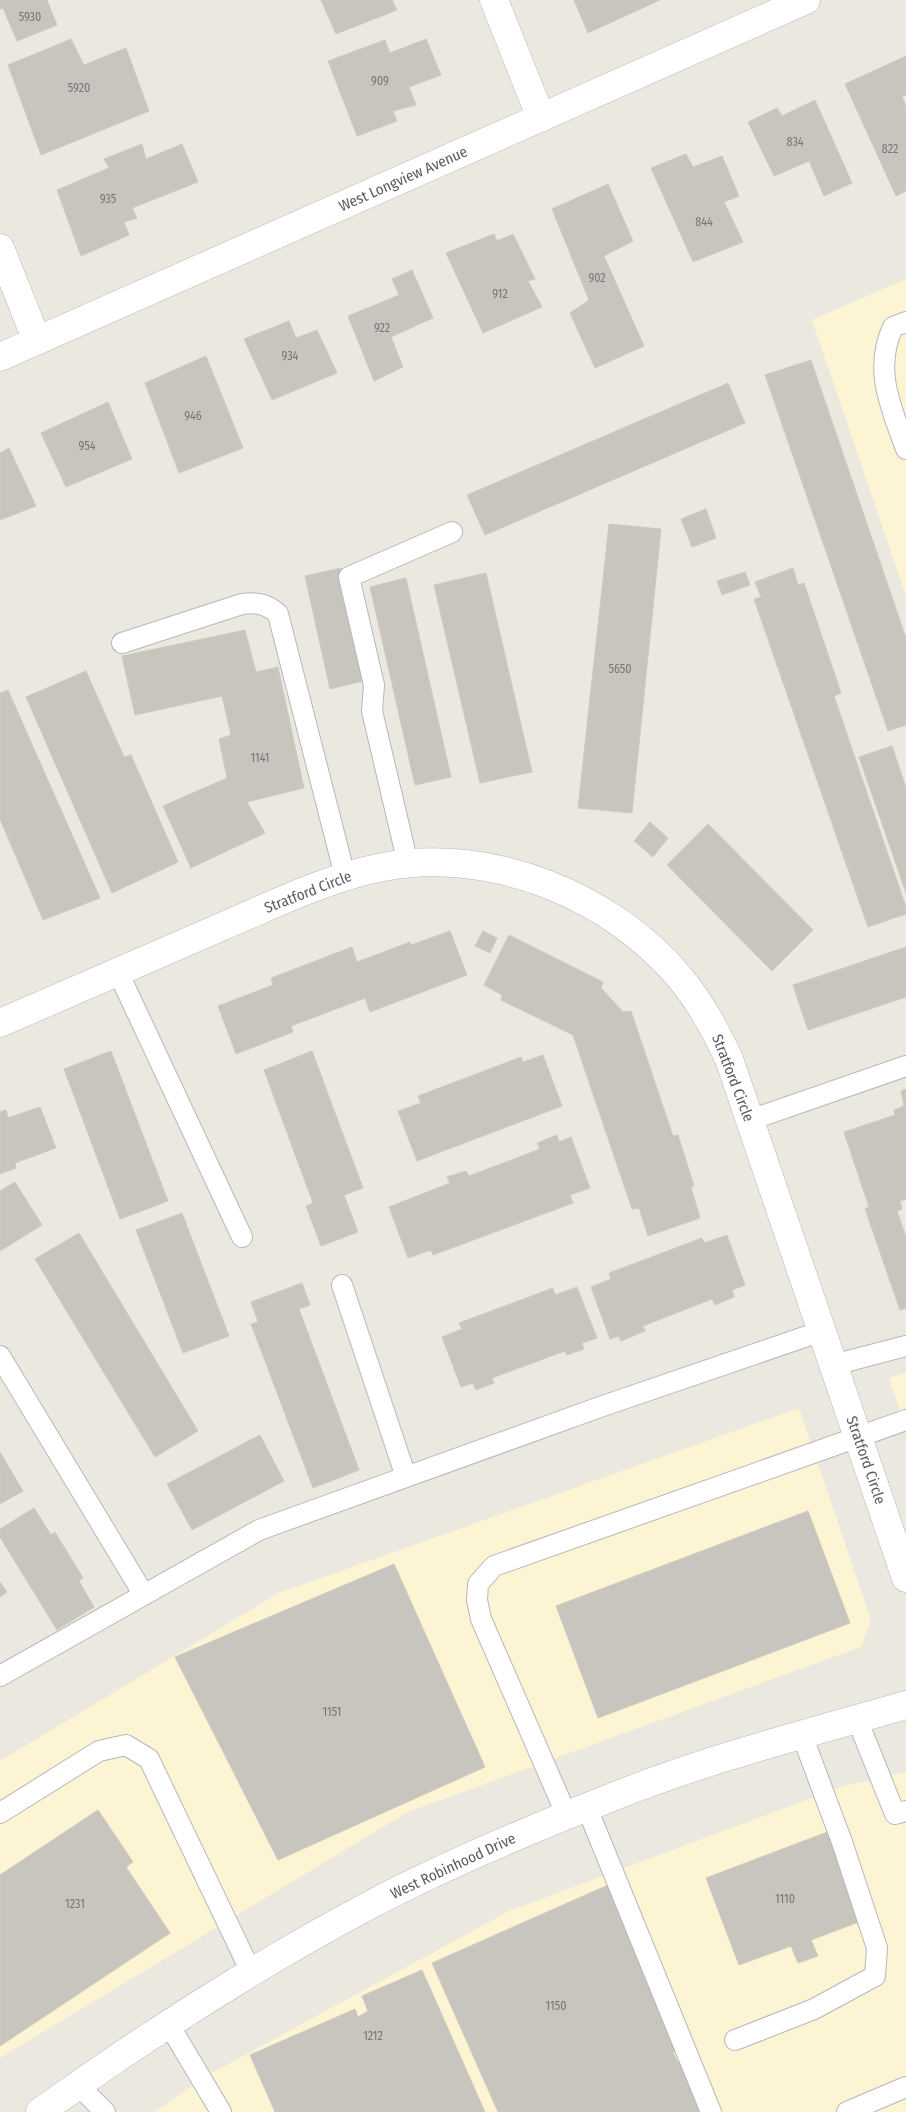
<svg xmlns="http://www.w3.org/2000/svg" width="906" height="2112" font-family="'Fira Sans Condensed',sans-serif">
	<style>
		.commercial { fill: #fcf4d3 }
		.building { fill: #c8c5be; stroke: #cfcabe }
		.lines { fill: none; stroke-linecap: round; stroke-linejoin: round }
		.lane-casing { stroke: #b5b7bc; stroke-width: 22 }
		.street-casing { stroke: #b5b7bc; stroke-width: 29 }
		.secondary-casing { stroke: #b5b8be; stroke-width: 29 }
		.lane { stroke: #fff; stroke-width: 20 }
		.street { stroke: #fff; stroke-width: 28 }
		.secondary { stroke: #fff; stroke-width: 28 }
		.labels { text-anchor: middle; stroke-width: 5; stroke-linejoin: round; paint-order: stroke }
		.number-label { font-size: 12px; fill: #747678 }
		.street-label { font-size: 15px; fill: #585b60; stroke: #fff }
	</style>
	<rect width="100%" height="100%" fill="#ebe9df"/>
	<path class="commercial" d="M 906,279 L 906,596 L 812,320 Z
		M 906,1373 L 906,1428 L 889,1378 Z
		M 799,1408 L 871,1620 L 861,1647 L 408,1812 L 0,2058 L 0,1761 L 279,1593 Z
		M 906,1772 L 906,2112 L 154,2112 L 210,2074 L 509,1911 L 844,1786 Z"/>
	<path class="building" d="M 0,0 L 47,0 L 57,25 L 17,41 L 3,8 L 0,9 Z
		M 321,0 L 392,0 L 397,10 L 336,34 Z
		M 574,0 L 660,0 L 588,33 Z
		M 71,39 L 84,65 L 126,48 L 149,111 L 41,155 L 8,65 Z
		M 426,39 L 441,75 L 409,87 L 416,105 L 393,111 L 397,121 L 357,136 L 328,61 L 385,40 L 390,53 Z
		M 906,56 L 906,95 L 902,96 L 906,106 L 906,191 L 896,196 L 845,84 Z
		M 815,100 L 852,183 L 824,196 L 809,161 L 774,176 L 748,122 L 777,108 L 782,116 Z
		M 142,144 L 146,159 L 182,144 L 198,182 L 132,208 L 137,218 L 124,222 L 129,235 L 81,256 L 57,190 L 109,168 L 104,159 Z
		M 686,154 L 693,167 L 722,156 L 739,196 L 724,202 L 743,242 L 693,262 L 651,168 Z
		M 608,184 L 633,241 L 604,256 L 644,346 L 595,368 L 570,313 L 589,300 L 552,209 Z
		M 494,234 L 497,241 L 513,234 L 535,279 L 528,281 L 542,307 L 483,333 L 446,253 Z
		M 412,270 L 433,318 L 391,337 L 403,367 L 374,381 L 348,316 L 399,295 L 392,279 Z
		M 289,321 L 296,338 L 317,330 L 337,373 L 272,400 L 244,339 Z
		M 206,356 L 243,448 L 179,473 L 145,383 Z
		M 811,360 L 906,638 L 906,725 L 888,731 L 765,375 Z
		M 728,383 L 745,423 L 485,535 L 467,495 Z
		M 108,402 L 132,459 L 66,487 L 41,433 Z
		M 9,448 L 36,506 L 0,520 L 0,453 Z
		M 706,509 L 716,538 L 692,547 L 681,519 Z
		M 609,524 L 661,529 L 632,813 L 578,808 Z
		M 341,568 L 367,680 L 330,689 L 305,576 Z
		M 793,568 L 798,585 L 804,583 L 841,693 L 834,696 L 906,907 L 906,914 L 868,927 L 754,599 L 761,597 L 755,582 Z
		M 745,572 L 750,585 L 722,595 L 717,581 Z
		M 486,573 L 532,772 L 480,783 L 434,585 Z
		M 406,578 L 451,777 L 415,785 L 370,587 Z
		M 245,630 L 256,672 L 278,667 L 304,788 L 247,802 L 265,833 L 191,868 L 163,806 L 227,778 L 219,739 L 231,735 L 222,696 L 135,715 L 122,656 Z
		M 86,671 L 124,757 L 131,755 L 178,862 L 112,893 L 26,697 Z
		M 8,690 L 100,898 L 43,920 L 0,819 L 0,693 Z
		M 892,746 L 906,788 L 906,893 L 859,757 Z
		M 650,822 L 668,838 L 653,857 L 634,841 Z
		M 708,824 L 813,930 L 772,971 L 667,865 Z
		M 450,931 L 467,975 L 370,1012 L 365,998 L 291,1026 L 293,1032 L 236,1054 L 218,1006 L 273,985 L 271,978 L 352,947 L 357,962 L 410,942 L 411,945 Z
		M 483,931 L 497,938 L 490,953 L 475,946 Z
		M 509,935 L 603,982 L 601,988 L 623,1012 L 631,1011 L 673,1136 L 678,1135 L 694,1186 L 691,1187 L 700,1218 L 648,1236 L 639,1208 L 632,1209 L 573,1035 L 501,1000 L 502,995 L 484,985 Z
		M 906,947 L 906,997 L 808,1030 L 793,985 Z
		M 111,1051 L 168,1201 L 120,1219 L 64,1069 Z
		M 312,1051 L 363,1188 L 344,1195 L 358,1232 L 321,1246 L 306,1206 L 313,1203 L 264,1070 Z
		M 543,1055 L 562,1106 L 417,1161 L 398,1111 L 421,1103 L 418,1096 L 521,1057 L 523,1062 Z
		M 906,1089 L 906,1199 L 900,1201 L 902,1209 L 897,1211 L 906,1237 L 906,1308 L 900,1310 L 865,1209 L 869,1207 L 844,1132 L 895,1115 L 894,1110 L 904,1106 L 901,1091 Z
		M 40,1107 L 56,1148 L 15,1163 L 16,1168 L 0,1174 L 0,1112 L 6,1110 L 8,1118 Z
		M 557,1135 L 559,1142 L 571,1137 L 590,1188 L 570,1195 L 573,1203 L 433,1255 L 431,1250 L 408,1258 L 389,1207 L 450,1183 L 447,1177 L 466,1171 L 469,1176 L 540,1149 L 537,1143 Z
		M 15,1182 L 42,1225 L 0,1251 L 0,1191 Z
		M 182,1213 L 229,1336 L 183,1353 L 136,1230 Z
		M 79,1233 L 198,1431 L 155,1457 L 35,1259 Z
		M 727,1235 L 745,1285 L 732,1290 L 734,1297 L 715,1305 L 712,1299 L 643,1326 L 645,1331 L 621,1341 L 619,1336 L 610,1339 L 591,1287 L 611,1279 L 609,1273 L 702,1238 L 704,1243 Z
		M 302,1283 L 310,1305 L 299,1309 L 359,1470 L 313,1488 L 251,1324 L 258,1322 L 251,1302 Z
		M 577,1287 L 597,1338 L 582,1343 L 584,1349 L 567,1355 L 565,1351 L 492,1378 L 494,1383 L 476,1390 L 473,1383 L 461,1387 L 442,1337 L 462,1329 L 459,1323 L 553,1288 L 555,1295 Z
		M 260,1435 L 284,1481 L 192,1530 L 167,1484 Z
		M 0,1452 L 23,1491 L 0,1504 Z
		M 34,1508 L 51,1535 L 55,1532 L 83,1578 L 79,1581 L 94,1607 L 57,1630 L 0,1537 L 0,1529 Z
		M 808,1511 L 850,1623 L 598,1718 L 556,1606 Z
		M 394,1564 L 485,1767 L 278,1860 L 175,1657 Z
		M 0,1582 L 7,1592 L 0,1597 Z
		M 98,1810 L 133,1862 L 126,1867 L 170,1933 L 0,2046 L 0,1875 Z
		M 830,1831 L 864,1920 L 811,1940 L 818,1956 L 798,1963 L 791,1946 L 739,1965 L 706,1878 Z
		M 608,1885 L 680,2048 L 673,2052 L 678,2063 L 685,2060 L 708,2112 L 498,2112 L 432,1963 Z
		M 422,1970 L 485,2112 L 275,2112 L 250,2055 L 355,2009 L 358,2017 L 368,2011 L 362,1996 Z"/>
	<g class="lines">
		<defs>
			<path id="lane" d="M 906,322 L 893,327 C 873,370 891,407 906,449
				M 122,643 L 242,604 C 257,602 267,604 278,614 L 345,876
				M 408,864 L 372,711 L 374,685 L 349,577 L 452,532
				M 118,972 L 242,1237
				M 750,1120 L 906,1066
				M 342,1285 L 406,1477
				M 0,1356 L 144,1595
				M 833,1365 L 906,1346
				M 0,1676 L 259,1530 L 600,1407 L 822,1331
				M 857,1719 L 895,1814 L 906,1811
				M 587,1808 L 711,2112
				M 0,1813 L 99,1751 L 126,1745 L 149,1759 L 251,1972
				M 567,1816 L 481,1619 L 477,1600 L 478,1584 L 494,1566 L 906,1420
				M 168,2023 L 221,2112
				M 735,2040 L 814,2009 L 875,1976 L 877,1948 L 842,1842 L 802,1735
				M 78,2085 L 105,2112
				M 847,2112 L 906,2087"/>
			<path id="street" d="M 494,0 L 541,118
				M 0,248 L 37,341
				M 0,357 L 806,0
				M 0,1023 C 74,991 147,959 221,927 C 273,905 326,878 383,867 C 490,846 613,896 681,979 C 701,1003 716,1031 729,1059 L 906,1578"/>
			<path id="secondary" d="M 40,2112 C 145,2037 253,1967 368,1906 C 447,1864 531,1829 615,1796 C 710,1758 809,1733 906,1705"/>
		</defs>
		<use href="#lane" class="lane-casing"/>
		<use href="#street" class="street-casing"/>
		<use href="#secondary" class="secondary-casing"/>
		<use href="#lane" class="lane"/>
		<use href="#street" class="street"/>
		<use href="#secondary" class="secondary"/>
	</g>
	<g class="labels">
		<g class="number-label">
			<text x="30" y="21">5930</text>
			<text x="380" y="85">909</text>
			<text x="79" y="92">5920</text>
			<text x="795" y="146">834</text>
			<text x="890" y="153">822</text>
			<text x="108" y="203">935</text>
			<text x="704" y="226">844</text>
			<text x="597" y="282">902</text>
			<text x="500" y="298">912</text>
			<text x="382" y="332">922</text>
			<text x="290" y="360">934</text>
			<text x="193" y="420">946</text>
			<text x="87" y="450">954</text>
			<text x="620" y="673">5650</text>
			<text x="260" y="762">1141</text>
			<text x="332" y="1716">1151</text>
			<text x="785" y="1903">1110</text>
			<text x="75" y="1908">1231</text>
			<text x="556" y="2010">1150</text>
			<text x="373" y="2040">1212</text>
		</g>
		<g class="street-label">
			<text transform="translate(403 179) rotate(-24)" y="5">West Longview Avenue</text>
			<text transform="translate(308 892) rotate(-21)" y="5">Stratford Circle</text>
			<text transform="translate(733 1078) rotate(69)" y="5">Stratford Circle</text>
			<text transform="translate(866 1460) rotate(71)" y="5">Stratford Circle</text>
			<text transform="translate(453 1866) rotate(-25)" y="5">West Robinhood Drive</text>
		</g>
	</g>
</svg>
